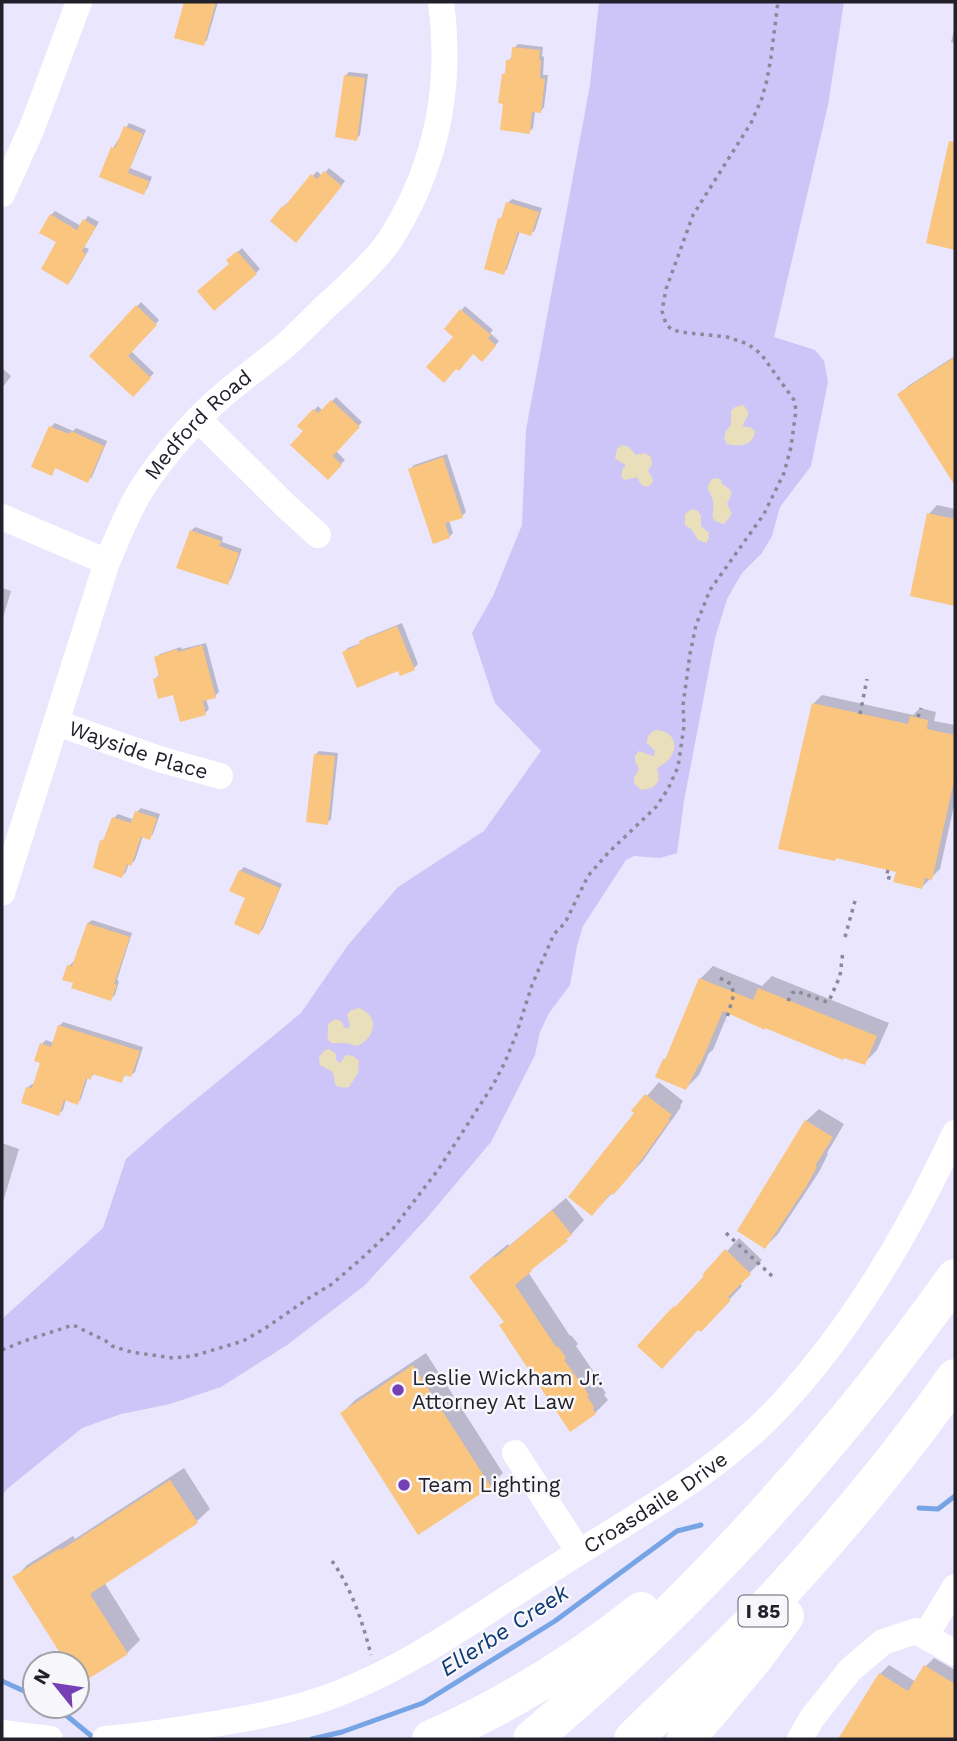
<svg xmlns="http://www.w3.org/2000/svg" width="957" height="1741" font-family="'Work Sans',sans-serif">
	<style>
		.green { fill: #cdc4f8 }
		.sand { fill: #e9e0bb }
		.shadow { fill: #0003 }
		.lines { fill: none; stroke-linecap: round; stroke-linejoin: round }
		.stream { stroke: #76a4e4; stroke-width: 5 }
		.building { fill: #fac57f }
		.path { stroke: #8a8899; stroke-width: 3.5; stroke-dasharray: 3.5 5; stroke-linecap: butt }
		.minor { stroke: #fff; stroke-width: 26 }
		.highway { stroke: #fff; stroke-width: 38 }
		.poi-dot { fill: #773fb5; stroke: #f6f6fb; stroke-width: 2.5 }
		.labels { text-anchor: middle; stroke-width: 5; stroke-linejoin: round; paint-order: stroke }
		.shield { fill: #f6f6fb; stroke: #626169; stroke-width: 2 }
		.shield-label { font-size: 19px; font-weight: bold; fill: #22212b }
		.street-label { font-size: 21px; fill: #22212b; stroke: #f6f6fb }
		.poi-label { font-size: 21px; fill: #22212b; stroke: #f6f6fb; text-anchor: start }
		.water-label { font-size: 23px; font-style: italic; fill: #0e3b74; stroke: #f6f6fb }
	</style>
	<rect width="100%" height="100%" fill="#e9e6fd"/>
	<path class="green" d="M 599,2 L 844,2 L 828,105 L 774,337 L 815,350 L 824,361 L 828,382 L 811,466 L 780,507 L 772,536 L 762,553 L 742,573 L 727,599 L 715,638 L 684,801 L 677,853 L 660,858 L 634,856 L 626,860 L 583,926 L 577,946 L 570,985 L 549,1013 L 540,1032 L 535,1055 L 491,1142 L 426,1219 L 364,1286 L 287,1345 L 221,1387 L 170,1404 L 121,1414 L 82,1428 L 7,1489 L 2,1496 L 2,1319 L 103,1228 L 126,1159 L 166,1124 L 301,1013 L 348,945 L 398,887 L 484,831 L 541,751 L 495,703 L 472,633 L 493,596 L 522,525 L 526,430 L 590,85 Z"/>
	<path class="sand" d="M 743,405 C 754,416 744,417 743,427 L 750,427 L 755,431 C 754,446 739,447 727,444 L 724,438 L 726,431 L 731,425 L 731,411 L 735,407 Z
		M 622,445 L 629,447 L 636,455 L 645,453 L 651,457 L 652,464 L 648,471 C 652,477 656,481 649,486 C 641,488 640,482 637,477 L 625,480 L 622,478 L 622,470 L 626,465 L 617,460 L 615,457 L 617,449 Z
		M 718,478 L 721,480 L 722,484 C 736,493 732,492 727,504 C 733,515 733,513 724,524 C 705,520 716,513 713,501 C 711,490 703,491 712,479 Z
		M 692,509 L 698,511 L 701,516 L 701,526 L 709,533 L 709,538 L 706,543 L 698,540 L 692,530 L 685,525 L 685,514 Z
		M 657,730 C 672,731 680,744 670,758 C 666,763 661,765 657,769 L 659,779 C 656,787 650,789 641,790 L 634,783 L 634,778 L 639,769 L 635,761 L 635,756 L 639,751 L 652,756 L 654,756 L 655,751 L 647,743 C 647,737 650,731 657,730 Z
		M 358,1008 C 380,1015 376,1038 357,1046 C 351,1045 347,1042 340,1043 C 337,1043 331,1044 329,1041 C 326,1038 329,1028 328,1024 L 335,1019 L 341,1021 L 345,1028 L 349,1028 L 350,1025 L 347,1015 L 350,1011 Z
		M 329,1049 L 336,1054 L 336,1060 L 340,1063 L 346,1055 L 353,1056 L 359,1061 L 358,1073 L 349,1087 C 344,1088 339,1088 335,1084 L 333,1072 L 320,1065 L 319,1057 L 325,1050 Z"/>
	<path class="shadow" d="M 186,2 L 218,2 L 207,40 L 203,44 L 176,36 Z
		M 955,27 L 955,43 L 951,42 Z
		M 518,44 L 543,47 L 542,56 L 544,57 L 543,75 L 548,75 L 544,107 L 541,111 L 535,111 L 533,128 L 529,132 L 505,102 L 503,75 L 507,71 L 508,61 L 512,57 L 514,48 Z
		M 349,72 L 368,74 L 360,135 L 356,139 L 345,76 Z
		M 129,123 L 146,130 L 130,168 L 152,177 L 147,189 L 143,193 L 101,177 L 113,148 Z
		M 955,145 L 955,248 L 928,242 L 949,152 Z
		M 329,168 L 345,181 L 299,237 L 283,207 L 287,203 L 289,204 L 317,171 L 322,176 Z
		M 512,199 L 542,208 L 535,230 L 531,234 L 520,231 L 507,269 L 503,273 L 500,219 L 504,215 L 508,203 Z
		M 55,211 L 81,226 L 88,216 L 99,222 L 84,247 L 89,249 L 72,279 L 68,283 L 51,215 Z
		M 242,248 L 260,269 L 256,273 L 231,264 L 228,261 Z
		M 141,302 L 159,320 L 131,351 L 154,373 L 133,395 L 91,356 Z
		M 465,306 L 493,330 L 490,333 L 499,341 L 482,360 L 446,328 Z
		M 955,356 L 955,474 L 951,476 L 900,394 L 908,386 Z
		M 2,368 L 11,376 L 2,388 Z
		M 336,397 L 362,422 L 336,451 L 345,460 L 327,478 L 305,431 L 300,426 L 318,406 L 323,411 Z
		M 55,423 L 73,431 L 76,428 L 107,441 L 92,477 L 88,480 L 56,467 L 51,474 L 33,466 L 51,427 Z
		M 447,454 L 466,512 L 462,516 L 449,520 L 453,533 L 449,537 L 410,469 L 414,465 Z
		M 937,505 L 955,509 L 955,604 L 913,595 L 929,514 Z
		M 195,527 L 223,537 L 222,542 L 242,549 L 231,579 L 227,583 L 191,531 Z
		M 2,588 L 11,591 L 2,621 Z
		M 402,623 L 418,664 L 414,668 L 401,674 L 399,669 L 344,652 L 348,648 L 361,643 L 365,638 Z
		M 206,643 L 219,692 L 215,696 L 206,699 L 209,709 L 205,713 L 155,679 L 159,675 L 156,658 L 160,654 L 181,647 L 182,649 Z
		M 822,695 L 913,715 L 920,708 L 936,712 L 934,721 L 955,725 L 955,801 L 940,869 L 922,887 L 898,870 L 813,704 Z
		M 319,751 L 338,753 L 331,819 L 327,823 L 315,755 Z
		M 141,808 L 160,814 L 153,834 L 149,838 L 143,836 L 135,860 L 131,864 L 129,863 L 126,872 L 122,876 L 102,841 L 106,837 L 114,818 L 118,814 L 135,820 L 137,812 Z
		M 244,867 L 282,884 L 263,929 L 259,933 L 240,871 Z
		M 92,920 L 132,933 L 117,980 L 119,981 L 115,995 L 111,999 L 75,982 L 69,966 L 73,962 L 75,963 L 88,923 Z
		M 713,966 L 762,986 L 772,976 L 889,1023 L 877,1050 L 864,1063 L 729,1011 L 713,1050 L 709,1053 L 699,1075 L 686,1088 L 664,1060 L 669,1055 L 700,979 Z
		M 63,1022 L 143,1047 L 135,1072 L 131,1075 L 126,1074 L 121,1081 L 94,1074 L 90,1078 L 88,1077 L 81,1099 L 77,1103 L 66,1099 L 63,1110 L 59,1114 L 28,1087 L 32,1084 L 35,1085 L 42,1062 L 42,1044 L 46,1040 L 54,1043 L 59,1026 Z
		M 659,1082 L 683,1101 L 680,1106 L 681,1107 L 642,1162 L 592,1214 L 636,1113 L 634,1111 Z
		M 819,1109 L 844,1124 L 827,1153 L 828,1154 L 819,1172 L 778,1234 L 765,1247 L 806,1121 Z
		M 2,1143 L 19,1149 L 2,1205 Z
		M 566,1198 L 584,1220 L 567,1239 L 528,1272 L 570,1336 L 571,1335 L 578,1344 L 576,1346 L 600,1381 L 598,1382 L 606,1393 L 604,1395 L 608,1400 L 595,1413 L 570,1430 L 506,1321 L 471,1277 L 484,1264 L 508,1244 L 509,1246 Z
		M 739,1238 L 762,1260 L 740,1283 L 742,1286 L 713,1317 L 687,1295 Z
		M 426,1353 L 503,1473 L 490,1486 L 419,1532 L 342,1413 L 355,1400 Z
		M 184,1468 L 210,1509 L 197,1521 L 104,1582 L 140,1640 L 127,1653 L 77,1677 L 77,1664 L 69,1664 L 15,1578 L 27,1565 L 73,1536 L 75,1539 Z
		M 934,1658 L 955,1670 L 955,1739 L 840,1739 L 880,1674 L 889,1665 L 916,1682 L 926,1666 Z"/>
	<g class="lines">
		<path class="stream" d="M 919,1508 L 938,1509 L 955,1496
			M 2,1681 L 35,1696
			M 55,1706 L 95,1739
			M 312,1739 L 342,1732 L 423,1703 L 555,1621 L 677,1531 L 701,1525"/>
	</g>
	<path class="building" d="M 184,2 L 216,2 L 204,46 L 174,38 Z
		M 512,47 L 540,50 L 539,60 L 541,60 L 540,78 L 545,79 L 541,113 L 532,112 L 530,134 L 500,130 L 503,104 L 498,103 L 502,74 L 505,74 L 506,60 L 511,60 Z
		M 344,75 L 365,78 L 357,141 L 335,137 Z
		M 124,126 L 143,134 L 128,173 L 149,181 L 144,195 L 99,177 L 111,147 L 115,148 Z
		M 949,141 L 955,142 L 955,250 L 926,243 Z
		M 324,171 L 342,186 L 296,243 L 270,221 L 282,206 L 284,207 L 311,174 L 317,179 Z
		M 506,202 L 539,212 L 531,236 L 518,232 L 504,275 L 484,269 L 498,218 L 501,219 Z
		M 50,214 L 77,230 L 83,219 L 96,227 L 82,251 L 86,254 L 68,285 L 41,269 L 56,242 L 39,233 Z
		M 237,251 L 257,274 L 214,311 L 197,291 L 229,264 L 226,260 Z
		M 136,305 L 157,325 L 128,356 L 151,378 L 133,397 L 89,356 Z
		M 460,309 L 491,335 L 488,338 L 496,346 L 482,362 L 473,354 L 459,371 L 456,369 L 444,383 L 426,367 L 453,337 L 444,329 Z
		M 955,357 L 955,486 L 897,394 Z
		M 331,400 L 360,427 L 333,456 L 342,465 L 328,480 L 290,445 L 303,431 L 297,426 L 313,409 L 318,413 Z
		M 49,426 L 69,434 L 71,431 L 104,446 L 88,483 L 55,468 L 52,476 L 31,467 Z
		M 443,457 L 463,518 L 445,523 L 450,538 L 433,544 L 408,469 Z
		M 927,513 L 955,519 L 955,606 L 910,596 Z
		M 190,530 L 221,541 L 219,546 L 239,553 L 228,585 L 176,568 Z
		M 397,626 L 415,670 L 400,676 L 398,671 L 357,688 L 342,652 L 360,644 L 359,641 Z
		M 202,645 L 216,698 L 203,701 L 206,715 L 180,722 L 173,695 L 158,699 L 153,679 L 159,677 L 154,657 L 177,649 L 178,652 Z
		M 812,703 L 908,724 L 910,716 L 928,720 L 927,729 L 955,735 L 955,776 L 932,880 L 925,878 L 922,889 L 893,882 L 896,872 L 836,858 L 835,861 L 778,849 Z
		M 314,754 L 335,756 L 328,825 L 306,822 Z
		M 135,811 L 157,818 L 150,840 L 141,837 L 131,866 L 127,864 L 122,878 L 93,868 L 100,840 L 103,841 L 112,817 L 131,823 Z
		M 239,870 L 280,888 L 259,935 L 234,924 L 245,898 L 229,891 Z
		M 87,923 L 130,937 L 114,984 L 117,985 L 111,1001 L 71,988 L 73,983 L 62,980 L 67,965 L 72,966 Z
		M 699,978 L 753,1000 L 758,988 L 877,1036 L 865,1065 L 844,1058 L 843,1060 L 777,1033 L 765,1028 L 765,1030 L 723,1011 L 700,1065 L 699,1064 L 686,1090 L 655,1077 L 663,1059 L 665,1060 Z
		M 58,1025 L 140,1051 L 131,1077 L 124,1075 L 122,1083 L 92,1074 L 91,1080 L 86,1078 L 78,1105 L 64,1100 L 59,1116 L 21,1103 L 26,1087 L 32,1088 L 40,1063 L 34,1061 L 40,1043 L 51,1047 Z
		M 645,1094 L 672,1115 L 668,1119 L 670,1120 L 629,1177 L 613,1195 L 611,1193 L 592,1216 L 568,1197 L 634,1113 L 631,1111 Z
		M 805,1120 L 833,1137 L 815,1166 L 817,1167 L 806,1187 L 765,1249 L 737,1231 Z
		M 552,1210 L 572,1235 L 566,1239 L 568,1241 L 531,1270 L 532,1271 L 515,1285 L 556,1347 L 558,1346 L 566,1358 L 564,1360 L 581,1383 L 589,1395 L 587,1396 L 594,1407 L 593,1409 L 596,1414 L 570,1432 L 499,1325 L 504,1322 L 469,1277 L 494,1256 L 495,1258 Z
		M 725,1249 L 751,1274 L 728,1297 L 731,1300 L 701,1332 L 698,1330 L 662,1369 L 637,1346 L 667,1313 L 674,1306 L 675,1307 L 704,1276 L 702,1275 Z
		M 413,1365 L 491,1487 L 418,1535 L 340,1413 Z
		M 170,1480 L 198,1523 L 90,1594 L 128,1654 L 77,1686 L 77,1664 L 67,1664 L 12,1577 L 60,1548 L 61,1550 Z
		M 924,1665 L 955,1684 L 955,1739 L 838,1739 L 879,1673 L 908,1691 Z"/>
	<g class="lines">
		<path class="path" d="M 860,714 L 867,679
			M 918,717 L 921,708
			M 888,870 L 886,877 L 893,879
			M 845,937 L 855,901
			M 720,978 L 731,984 L 734,994 L 726,1021
			M 788,1001 L 792,993 L 796,991 L 827,1002 L 829,1001 L 840,976 L 843,951
			M 726,1233 L 772,1276
			M 2,1350 L 27,1340 L 73,1325 L 106,1341 L 112,1346 L 131,1352 L 173,1358 L 193,1356 L 243,1341 L 267,1327 L 309,1298 L 332,1284 L 361,1259 L 392,1230 L 438,1170 L 493,1085 L 505,1062 L 516,1035 L 532,985 L 554,934 L 565,923 L 588,876 L 608,853 L 656,807 L 668,789 L 678,767 L 684,726 L 683,705 L 690,654 L 696,625 L 710,590 L 764,514 L 784,473 L 791,447 L 796,410 L 794,400 L 761,354 L 748,344 L 727,337 L 680,332 L 671,329 L 666,324 L 662,311 L 666,289 L 693,215 L 751,123 L 762,98 L 767,80 L 771,57 L 778,2
			M 332,1561 C 351,1587 363,1623 371,1655"/>
		<g class="minor">
			<path d="M 2,194 L 32,128 L 79,2"/>
			<path d="M 198,419 L 286,506 L 318,535"/>
			<path d="M 2,517 L 107,562"/>
			<path id="s1" d="M 57,723 L 159,759 L 220,776"/>
			<path id="s2" d="M 2,893 L 107,562 C 117,539 126,516 138,495 C 154,468 176,442 197,420 C 224,391 256,370 286,345 C 299,333 312,320 324,308 C 345,289 366,270 384,248 C 395,234 403,218 411,202 C 442,137 450,73 441,2"/>
			<path d="M 515,1453 L 579,1552"/>
			<path d="M 926,1635 L 955,1587"/>
			<path d="M 2,1733 L 50,1739"/>
			<path id="s3" d="M 105,1739 C 142,1736 178,1730 214,1724 C 252,1718 290,1711 326,1698 C 410,1668 484,1612 559,1565 C 635,1516 719,1472 781,1405 C 852,1328 911,1228 955,1133"/>
			<path d="M 800,1739 L 812,1718 L 850,1670 L 883,1642 L 916,1631 L 955,1653"/>
		</g>
		<path class="highway" d="M 431,1739 C 508,1705 576,1663 641,1611
			M 532,1739 C 693,1603 833,1450 955,1278
			M 633,1739 C 672,1701 713,1663 751,1624 C 824,1547 894,1465 955,1378
			M 686,1739 L 754,1658 L 785,1616"/>
	</g>
	<g class="poi-dot">
		<circle cx="398" cy="1390" r="7"/>
		<circle cx="404" cy="1485" r="7"/>
	</g>
	<g class="labels">
		<rect class="shield" x="738.5" y="1595.5" width="49" height="31" rx="5"/>
		<g class="shield-label">
			<text x="763" y="1618">I 85</text>
		</g>
		<g class="street-label">
			<text dy="7" stroke="none"><textPath href="#s2" startOffset="514">Medford Road</textPath></text>
			<text dy="7" stroke="none"><textPath href="#s1" startOffset="86">Wayside Place</textPath></text>
			<text dy="7" stroke="none"><textPath href="#s3" startOffset="609">Croasdaile Drive</textPath></text>
		</g>
		<g class="poi-label">
			<text x="412" y="1385">Leslie Wickham Jr.<tspan x="412" dy="24">Attorney At Law</tspan></text>
			<text x="418" y="1492">Team Lighting</text>
		</g>
		<g class="water-label">
			<text transform="translate(504 1630) rotate(-33)" y="8">Ellerbe Creek</text>
		</g>
	</g>
	<rect width="957" height="1741" fill="none" stroke="#22212b" stroke-width="7"/>
	<g transform="translate(56 1685) rotate(300)"><circle r="33" fill="#f6f6fb" stroke="#a1a1a8" stroke-width="2"/>
	<path d="M0-5L12 26L0 18L-12 26Z" fill="#773fb5"/>
	<text y="-10" font-size="19" font-weight="bold" text-anchor="middle" fill="#22212b">N</text>
	</g>
</svg>
